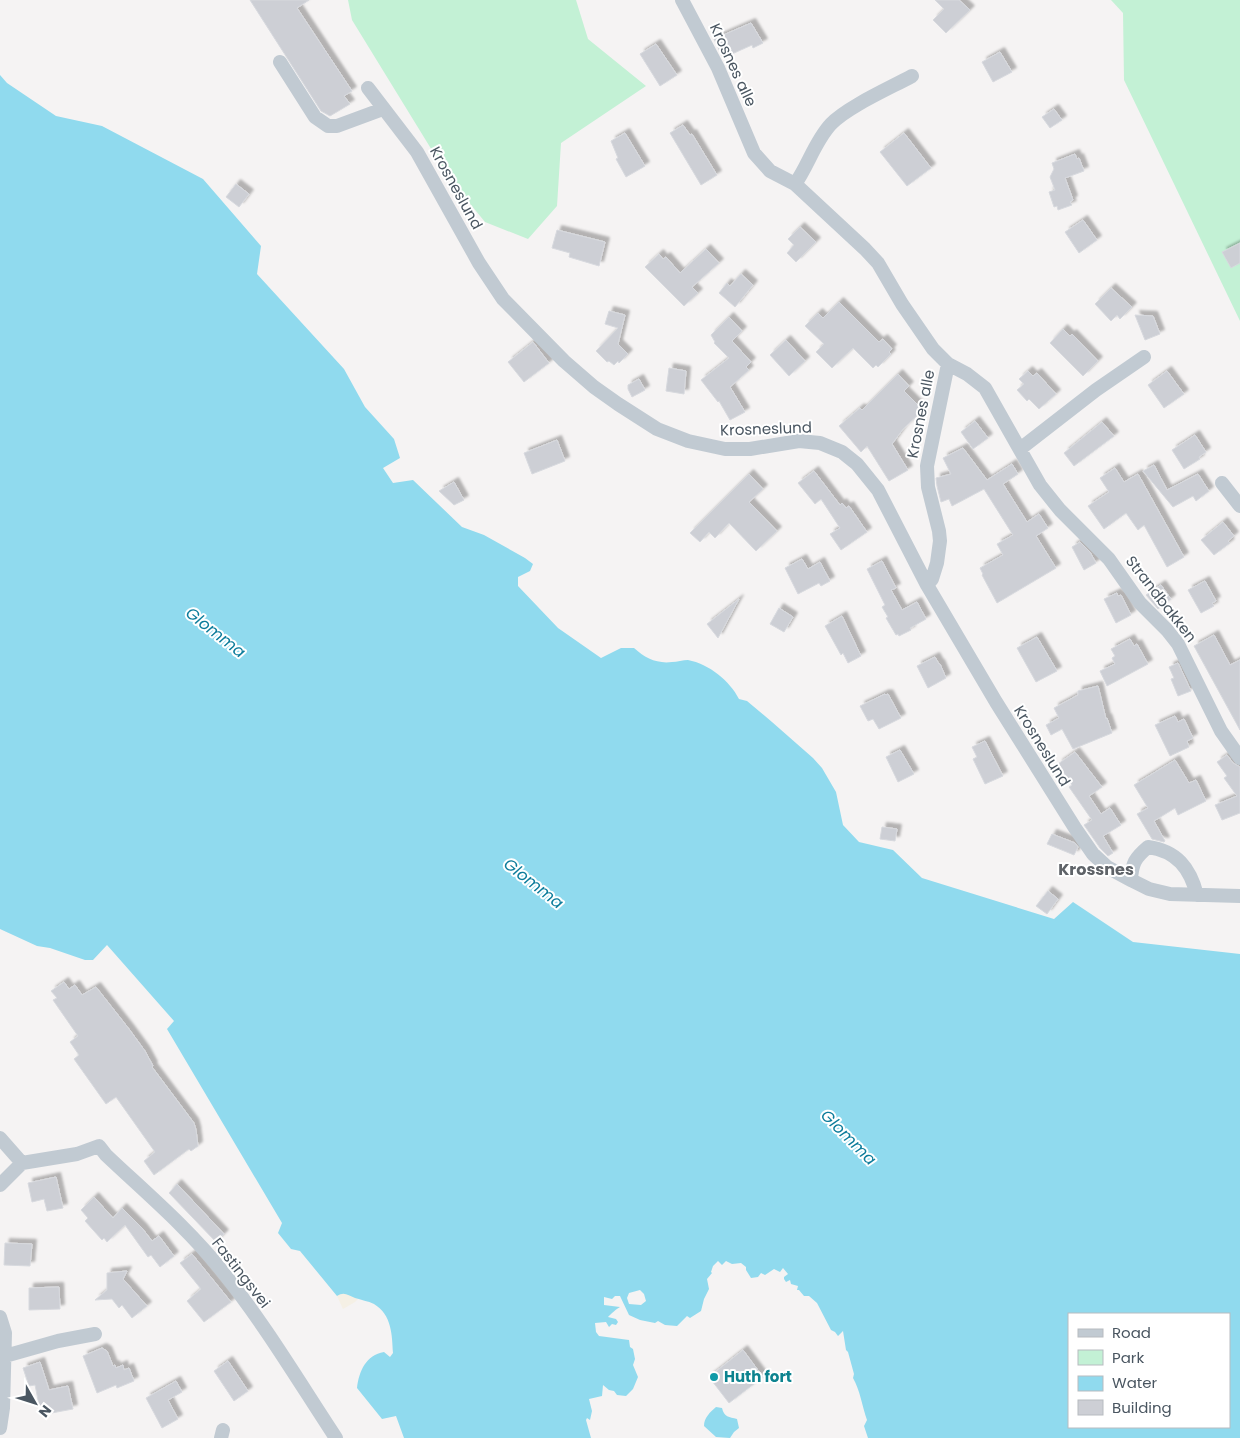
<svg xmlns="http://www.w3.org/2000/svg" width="1240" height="1438" font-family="Poppins,sans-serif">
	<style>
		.green { fill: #c3f1d5 }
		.sand { fill: #f5f0e5 }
		.water { fill: #90daee; fill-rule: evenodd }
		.building { fill: #cdcfd5; stroke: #d7d9de; filter: url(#shadow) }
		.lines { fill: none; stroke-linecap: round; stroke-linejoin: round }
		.street { stroke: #c1cad2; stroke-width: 14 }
		.culture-dot { fill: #0f9aa8; stroke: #fff; stroke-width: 2 }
		.labels { text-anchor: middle; stroke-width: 4; stroke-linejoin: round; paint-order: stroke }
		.street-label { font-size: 15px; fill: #4a5661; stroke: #fff }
		.culture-label { font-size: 15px; font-weight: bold; fill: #0d838f; stroke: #fff; text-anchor: start }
		.water-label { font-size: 16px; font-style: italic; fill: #0c7c9b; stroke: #fff }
		.neighbourhood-label { font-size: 16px; font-weight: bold; fill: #5f6368; stroke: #fff }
	</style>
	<defs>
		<filter id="shadow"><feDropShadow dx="4.5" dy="-4.5" stdDeviation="1" flood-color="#0004"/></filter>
	</defs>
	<rect width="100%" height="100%" fill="#f5f3f3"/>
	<path class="green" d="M 348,0 L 576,0 L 588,39 L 646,86 L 561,143 L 557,206 L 528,239 L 485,222 L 449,178 L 352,20 Z
		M 1111,0 L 1240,0 L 1240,321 L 1124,80 L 1123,13 Z"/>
	<path class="sand" d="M 341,1293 L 346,1293 L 358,1299 L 355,1302 L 343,1309 L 337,1296 Z"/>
	<path class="water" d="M 0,75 L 7,83 L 56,116 L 102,126 L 203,179 L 261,246 L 257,274 L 344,369 L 365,407 L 394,439 L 400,458 L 383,468 L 393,483 L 413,480 L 462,527 L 484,535 L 525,558 L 533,564 L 530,571 L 518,577 L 518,586 L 558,628 L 601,658 L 621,648 L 634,648 C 645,658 657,664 672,662 C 677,662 683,660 688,660 C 709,664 730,681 739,699 L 747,701 L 772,722 L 813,758 L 822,768 L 836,792 L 843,825 L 859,842 L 893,850 L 922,878 L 1054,919 L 1073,902 L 1133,942 L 1240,954 L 1240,1438 L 868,1438 L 864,1426 L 867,1420 C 862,1406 860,1390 853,1378 L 854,1374 L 848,1352 L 846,1350 L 843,1331 L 838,1336 L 835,1332 L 831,1330 L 817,1303 L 809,1296 L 804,1296 L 799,1290 L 797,1290 L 798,1286 L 791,1284 L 790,1280 L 786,1282 L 784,1279 L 784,1277 L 788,1274 L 783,1268 L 780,1272 L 774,1269 L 765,1275 L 761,1273 L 758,1277 L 751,1278 L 746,1270 L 746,1267 L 741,1263 L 732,1264 L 726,1261 L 722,1265 L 718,1261 L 713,1266 L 711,1272 L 712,1273 L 707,1279 L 709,1289 L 704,1299 L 701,1311 L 690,1318 L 687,1316 L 677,1326 L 665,1325 L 658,1321 L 655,1323 L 640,1320 L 629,1315 L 620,1296 L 615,1296 L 612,1299 L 604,1297 L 604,1305 L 620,1307 C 616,1309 611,1314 608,1317 L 616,1319 L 618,1322 L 616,1325 L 612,1324 L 609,1327 L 606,1322 L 595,1323 L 596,1332 L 599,1336 L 629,1340 L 630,1347 L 633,1349 L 635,1359 L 633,1365 L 638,1377 L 633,1389 L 626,1396 L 617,1395 L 614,1391 L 609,1390 L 603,1385 L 602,1396 L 589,1399 L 592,1411 L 590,1420 L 587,1418 L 586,1420 L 591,1438 L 404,1438 L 396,1416 L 382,1419 L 357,1388 C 359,1371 366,1355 384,1352 L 390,1357 L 393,1353 C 392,1335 392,1315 374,1304 C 368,1301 361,1300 355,1298 C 348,1295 344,1291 337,1296 L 300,1251 L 291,1249 L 278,1233 L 282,1223 L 167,1029 L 174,1021 L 107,945 L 93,960 L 85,960 L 50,948 L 37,946 L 0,929 ZM 640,1290 L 644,1294 L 646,1301 L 641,1305 L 629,1304 L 627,1298 L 629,1293 ZM 1229,1314 L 1229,1427 L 1069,1427 L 1069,1314 Z
		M 716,1407 L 722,1408 C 724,1417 729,1417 737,1419 L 739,1428 L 734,1432 L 730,1438 L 716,1437 L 704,1426 C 704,1418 710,1412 716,1407 Z"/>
	<path class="building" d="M 250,0 L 309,0 L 297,8 L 352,91 L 344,96 L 350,104 L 330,116 L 321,111 Z
		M 935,0 L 959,0 L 970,10 L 946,33 L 933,20 L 944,9 Z
		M 751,23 L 763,43 L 753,48 L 752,45 L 723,58 L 714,39 Z
		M 656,44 L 677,75 L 660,86 L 640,54 Z
		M 1000,52 L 1012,72 L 993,82 L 982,62 Z
		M 1054,109 L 1062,120 L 1050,128 L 1042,117 Z
		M 683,125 L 690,135 L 692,134 L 717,175 L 701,185 L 670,133 Z
		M 625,133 L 645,166 L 626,177 L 616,159 L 618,158 L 611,141 Z
		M 904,133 L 931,168 L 907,186 L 880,152 Z
		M 1075,154 L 1077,159 L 1079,158 L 1084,171 L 1065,178 L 1073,200 L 1070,202 L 1072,205 L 1058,210 L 1057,206 L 1054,207 L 1049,192 L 1055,190 L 1050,177 L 1054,169 L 1052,163 Z
		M 236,184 L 249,194 L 239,207 L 226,197 Z
		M 1083,220 L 1097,240 L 1079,253 L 1065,232 Z
		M 800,227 L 816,242 L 796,262 L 787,253 L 794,245 L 788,239 Z
		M 557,230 L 605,242 L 599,266 L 569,257 L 570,253 L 552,248 Z
		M 1240,243 L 1240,263 L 1231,268 L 1222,252 Z
		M 706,249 L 719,263 L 692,287 L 698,293 L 684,306 L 645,267 L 659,254 L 663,259 L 666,257 L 680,273 Z
		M 741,274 L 753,285 L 735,307 L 719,293 L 727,283 L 730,286 Z
		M 1111,288 L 1132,307 L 1120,319 L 1117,315 L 1111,321 L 1095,304 Z
		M 839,302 L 879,342 L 883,339 L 892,349 L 889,352 L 891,354 L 878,367 L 876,365 L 873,368 L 853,348 L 832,368 L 816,352 L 824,344 L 805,326 L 818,313 L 823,318 Z
		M 609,311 L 625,315 L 618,344 L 628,354 L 619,363 L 618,361 L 614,365 L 609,361 L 607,362 L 596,351 L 618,328 L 605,324 Z
		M 1135,315 L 1153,316 L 1160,334 L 1145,340 Z
		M 729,317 L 742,331 L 732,341 L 751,362 L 746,367 L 749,370 L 730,387 L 745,412 L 730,420 L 719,401 L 718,402 L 701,380 L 729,358 L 714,343 L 715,342 L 711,335 Z
		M 1063,329 L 1070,336 L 1072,334 L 1098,361 L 1083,376 L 1050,343 Z
		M 786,340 L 805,361 L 789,376 L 770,355 Z
		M 533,342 L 549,363 L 524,382 L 508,362 Z
		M 669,368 L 686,371 L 684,394 L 666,391 Z
		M 1028,371 L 1033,376 L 1037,373 L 1056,394 L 1039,409 L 1029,399 L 1027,401 L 1017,390 L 1024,384 L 1019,379 Z
		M 1167,371 L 1184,394 L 1164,408 L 1148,385 Z
		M 898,374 L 909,386 L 904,391 L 923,410 L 903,429 L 892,444 L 908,470 L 889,481 L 867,446 L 861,452 L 839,426 L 860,408 L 862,410 Z
		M 639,379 L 645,390 L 632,397 L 628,389 L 628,385 Z
		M 975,421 L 988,438 L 973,449 L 961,432 Z
		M 1102,422 L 1114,436 L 1074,466 L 1064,453 Z
		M 1195,435 L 1206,452 L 1199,457 L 1200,459 L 1184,469 L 1172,450 Z
		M 557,440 L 565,461 L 532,474 L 524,453 Z
		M 963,448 L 987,480 L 1012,464 L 1018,474 L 1003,484 L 1027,522 L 1039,514 L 1048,528 L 1036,536 L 1056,568 L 997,603 L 982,575 L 983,574 L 980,568 L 1003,555 L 997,544 L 1013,535 L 984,489 L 952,506 L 949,499 L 941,502 L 937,486 L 936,478 L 951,474 L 943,458 Z
		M 1154,465 L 1167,490 L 1198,474 L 1209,491 L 1196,501 L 1193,496 L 1173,507 L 1143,471 Z
		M 1115,468 L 1124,482 L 1138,474 L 1184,557 L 1167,567 L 1144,525 L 1138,530 L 1126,513 L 1104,529 L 1088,506 L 1109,492 L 1100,478 Z
		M 814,471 L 840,505 L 842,503 L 846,508 L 849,506 L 867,532 L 841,550 L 830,534 L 840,528 L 821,499 L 815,504 L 798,483 Z
		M 749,474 L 763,489 L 749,502 L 777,531 L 756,551 L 729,523 L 715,538 L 709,532 L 700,542 L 690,533 Z
		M 454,482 L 464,500 L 454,505 L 439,491 Z
		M 1223,522 L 1234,536 L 1228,541 L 1230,543 L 1214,555 L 1201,540 Z
		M 1080,542 L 1090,552 L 1096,563 L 1084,570 L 1072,547 Z
		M 802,559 L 808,569 L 820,562 L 830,581 L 821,586 L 819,583 L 798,594 L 785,568 Z
		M 882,561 L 896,588 L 891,590 L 902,610 L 917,602 L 926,619 L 910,628 L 911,630 L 899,636 L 898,634 L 896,635 L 886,618 L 888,617 L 882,607 L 885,605 L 867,569 Z
		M 1205,581 L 1216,601 L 1212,603 L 1214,606 L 1201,613 L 1188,590 Z
		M 1161,585 L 1171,599 L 1158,609 L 1146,595 Z
		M 1117,593 L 1118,596 L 1121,595 L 1131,615 L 1116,623 L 1104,599 Z
		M 739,599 L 718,638 L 707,624 Z
		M 779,608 L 793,617 L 784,632 L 770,624 Z
		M 842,616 L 861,656 L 848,663 L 843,653 L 841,655 L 825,626 Z
		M 1214,635 L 1230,665 L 1240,660 L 1240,730 L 1194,646 Z
		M 1037,637 L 1057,671 L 1036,682 L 1017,648 Z
		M 1130,639 L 1134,646 L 1137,644 L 1148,664 L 1107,686 L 1100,671 L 1115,664 L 1112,658 L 1115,656 L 1111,649 Z
		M 935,657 L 939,664 L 940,664 L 946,678 L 928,688 L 917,666 Z
		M 1178,663 L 1191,691 L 1178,696 L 1171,679 L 1174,678 L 1169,667 Z
		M 1098,686 L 1106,719 L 1107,718 L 1112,733 L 1073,749 L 1062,729 L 1051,735 L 1046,725 L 1059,718 L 1054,708 L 1078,695 L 1078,691 Z
		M 885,694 L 886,695 L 888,694 L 901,718 L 879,729 L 873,719 L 868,721 L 860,706 Z
		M 1175,716 L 1178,722 L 1184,719 L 1193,738 L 1187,741 L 1189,747 L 1170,756 L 1155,725 Z
		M 985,741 L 1003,776 L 985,784 L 973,759 L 977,757 L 972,747 Z
		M 900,750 L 914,774 L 898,782 L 886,757 Z
		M 1075,752 L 1102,787 L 1089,796 L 1101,814 L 1110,808 L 1121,825 L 1103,836 L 1113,853 L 1108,856 L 1100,848 L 1084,825 L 1092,820 L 1069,787 L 1072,785 L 1058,764 Z
		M 1227,755 L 1233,763 L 1240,767 L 1240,813 L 1222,820 L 1215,805 L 1237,796 L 1224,778 L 1227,776 L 1217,762 Z
		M 1175,760 L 1189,783 L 1196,780 L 1206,801 L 1178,815 L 1175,808 L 1154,821 L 1165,841 L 1164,842 L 1152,839 L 1137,814 L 1148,808 L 1134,785 Z
		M 882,827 L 897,829 L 895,841 L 880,839 Z
		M 1052,834 L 1075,843 L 1078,847 L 1074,855 L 1047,844 Z
		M 1048,891 L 1058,899 L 1047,914 L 1036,906 Z
		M 64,982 L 69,989 L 75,985 L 82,995 L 96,987 L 129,1029 L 145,1051 L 153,1066 L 152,1067 L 194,1123 L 196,1130 L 198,1146 L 191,1151 L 189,1149 L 154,1175 L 144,1161 L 155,1152 L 116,1097 L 106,1104 L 74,1059 L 79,1055 L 70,1042 L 78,1036 L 53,1000 L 57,998 L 51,991 Z
		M 56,1177 L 63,1208 L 47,1211 L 44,1199 L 32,1202 L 28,1183 Z
		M 177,1184 L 224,1234 L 216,1242 L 169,1193 Z
		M 94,1197 L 113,1218 L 122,1208 L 142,1228 L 152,1241 L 159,1236 L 174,1256 L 160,1267 L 151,1255 L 148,1257 L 125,1225 L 107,1242 L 104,1238 L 102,1240 L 85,1221 L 88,1218 L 81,1210 Z
		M 5,1243 L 32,1244 L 30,1266 L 4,1265 Z
		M 192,1254 L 231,1302 L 204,1322 L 187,1301 L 201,1289 L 180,1263 Z
		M 127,1271 L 123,1279 L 147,1306 L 132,1318 L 122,1305 L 119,1308 L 112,1299 L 95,1300 L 107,1290 L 107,1273 Z
		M 59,1287 L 60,1309 L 29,1310 L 29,1288 Z
		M 102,1348 L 107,1351 L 113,1366 L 115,1365 L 116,1368 L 123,1365 L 124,1370 L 129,1368 L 134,1381 L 117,1388 L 116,1385 L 97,1393 L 83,1356 Z
		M 743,1350 L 763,1377 L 729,1403 L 709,1377 Z
		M 228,1361 L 248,1391 L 234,1401 L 214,1371 Z
		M 40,1362 L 49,1390 L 68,1386 L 73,1409 L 41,1415 L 35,1385 L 29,1386 L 23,1368 Z
		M 176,1381 L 182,1392 L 168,1400 L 178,1419 L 162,1428 L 146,1398 Z"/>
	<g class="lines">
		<path class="street" d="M 682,0 L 718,68 L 754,153 L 770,171 L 795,184 L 865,249 L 878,263 L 902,304 L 933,349 L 948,364 L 967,374 L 985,388 L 1040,485 L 1060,510 L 1109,559 L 1140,603 L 1167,630 L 1178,644 L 1221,731 L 1240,758
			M 280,62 L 315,117 L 328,126 L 337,126 L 383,109
			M 368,88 L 417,152 L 479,263 L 503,299 L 564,361 L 594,387 L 618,404 L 657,429 L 688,441 L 725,449 L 750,449 L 799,441 L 820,443 L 842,452 L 857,464 L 878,490 L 927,585 L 996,702 L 1075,828 L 1093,854 L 1107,867 L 1131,880
			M 795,184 C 808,166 815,141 831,124 C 847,107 890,88 912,76
			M 1020,449 L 1096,390 L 1144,357
			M 1222,483 L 1240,506
			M 927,585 L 932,579 L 937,563 L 940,541 L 939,531 L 928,487 L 927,466 L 948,364
			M 1197,895 C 1190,868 1177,851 1148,847 C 1135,858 1132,863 1131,880 L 1149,889 L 1170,894 L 1240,896
			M 0,1138 L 22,1163
			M 0,1185 L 22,1163 L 77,1154 L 99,1146 L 106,1155 C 145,1192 188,1228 222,1271 C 264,1323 299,1382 336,1438
			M 0,1317 L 5,1333 L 3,1408 L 0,1428
			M 0,1354 L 5,1356 L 58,1341 L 95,1334
			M 221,1438 L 223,1430"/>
	</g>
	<circle class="culture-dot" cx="714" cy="1377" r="5"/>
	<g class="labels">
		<g class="street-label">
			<text transform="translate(733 65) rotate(65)" y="5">Krosnes alle</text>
			<text transform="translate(456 188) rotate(61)" y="5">Krosneslund</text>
			<text transform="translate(921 414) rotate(-79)" y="5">Krosnes alle</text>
			<text transform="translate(766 429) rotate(-2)" y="5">Krosneslund</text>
			<text transform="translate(1161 599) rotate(52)" y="5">Strandbakken</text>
			<text transform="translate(1042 746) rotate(58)" y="5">Krosneslund</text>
			<text transform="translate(241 1273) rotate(52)" y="5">Fastingsvei</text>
		</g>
		<g class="culture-label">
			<text x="724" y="1382">Huth fort</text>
		</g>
		<g class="water-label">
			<text transform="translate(216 632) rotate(38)" y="6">Glomma</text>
			<text transform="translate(534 883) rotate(38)" y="6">Glomma</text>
			<text transform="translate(849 1137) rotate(45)" y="6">Glomma</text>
		</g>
		<g class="neighbourhood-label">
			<text x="1096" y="875">Krossnes</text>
		</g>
	</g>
	<rect x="1068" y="1313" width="162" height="115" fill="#ffffff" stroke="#b7bbc0"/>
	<rect x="1078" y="1329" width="25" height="8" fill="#c1cad2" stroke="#b7bbc0"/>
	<text x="1112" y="1338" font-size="15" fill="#4a5661">Road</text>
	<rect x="1078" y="1350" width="25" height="15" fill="#c3f1d5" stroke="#b7bbc0"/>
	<text x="1112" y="1363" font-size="15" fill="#4a5661">Park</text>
	<rect x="1078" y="1376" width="25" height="15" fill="#90daee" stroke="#b7bbc0"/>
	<text x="1112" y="1388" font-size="15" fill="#4a5661">Water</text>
	<rect x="1078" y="1400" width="25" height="15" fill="#cdcfd5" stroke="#b7bbc0"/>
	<text x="1112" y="1413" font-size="15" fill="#4a5661">Building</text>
	<g transform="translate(35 1403) rotate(129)" stroke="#ffffff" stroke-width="4" paint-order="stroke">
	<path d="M0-4L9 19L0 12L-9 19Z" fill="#4a5661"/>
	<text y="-8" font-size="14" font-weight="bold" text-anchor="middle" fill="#4a5661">N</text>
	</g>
</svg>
